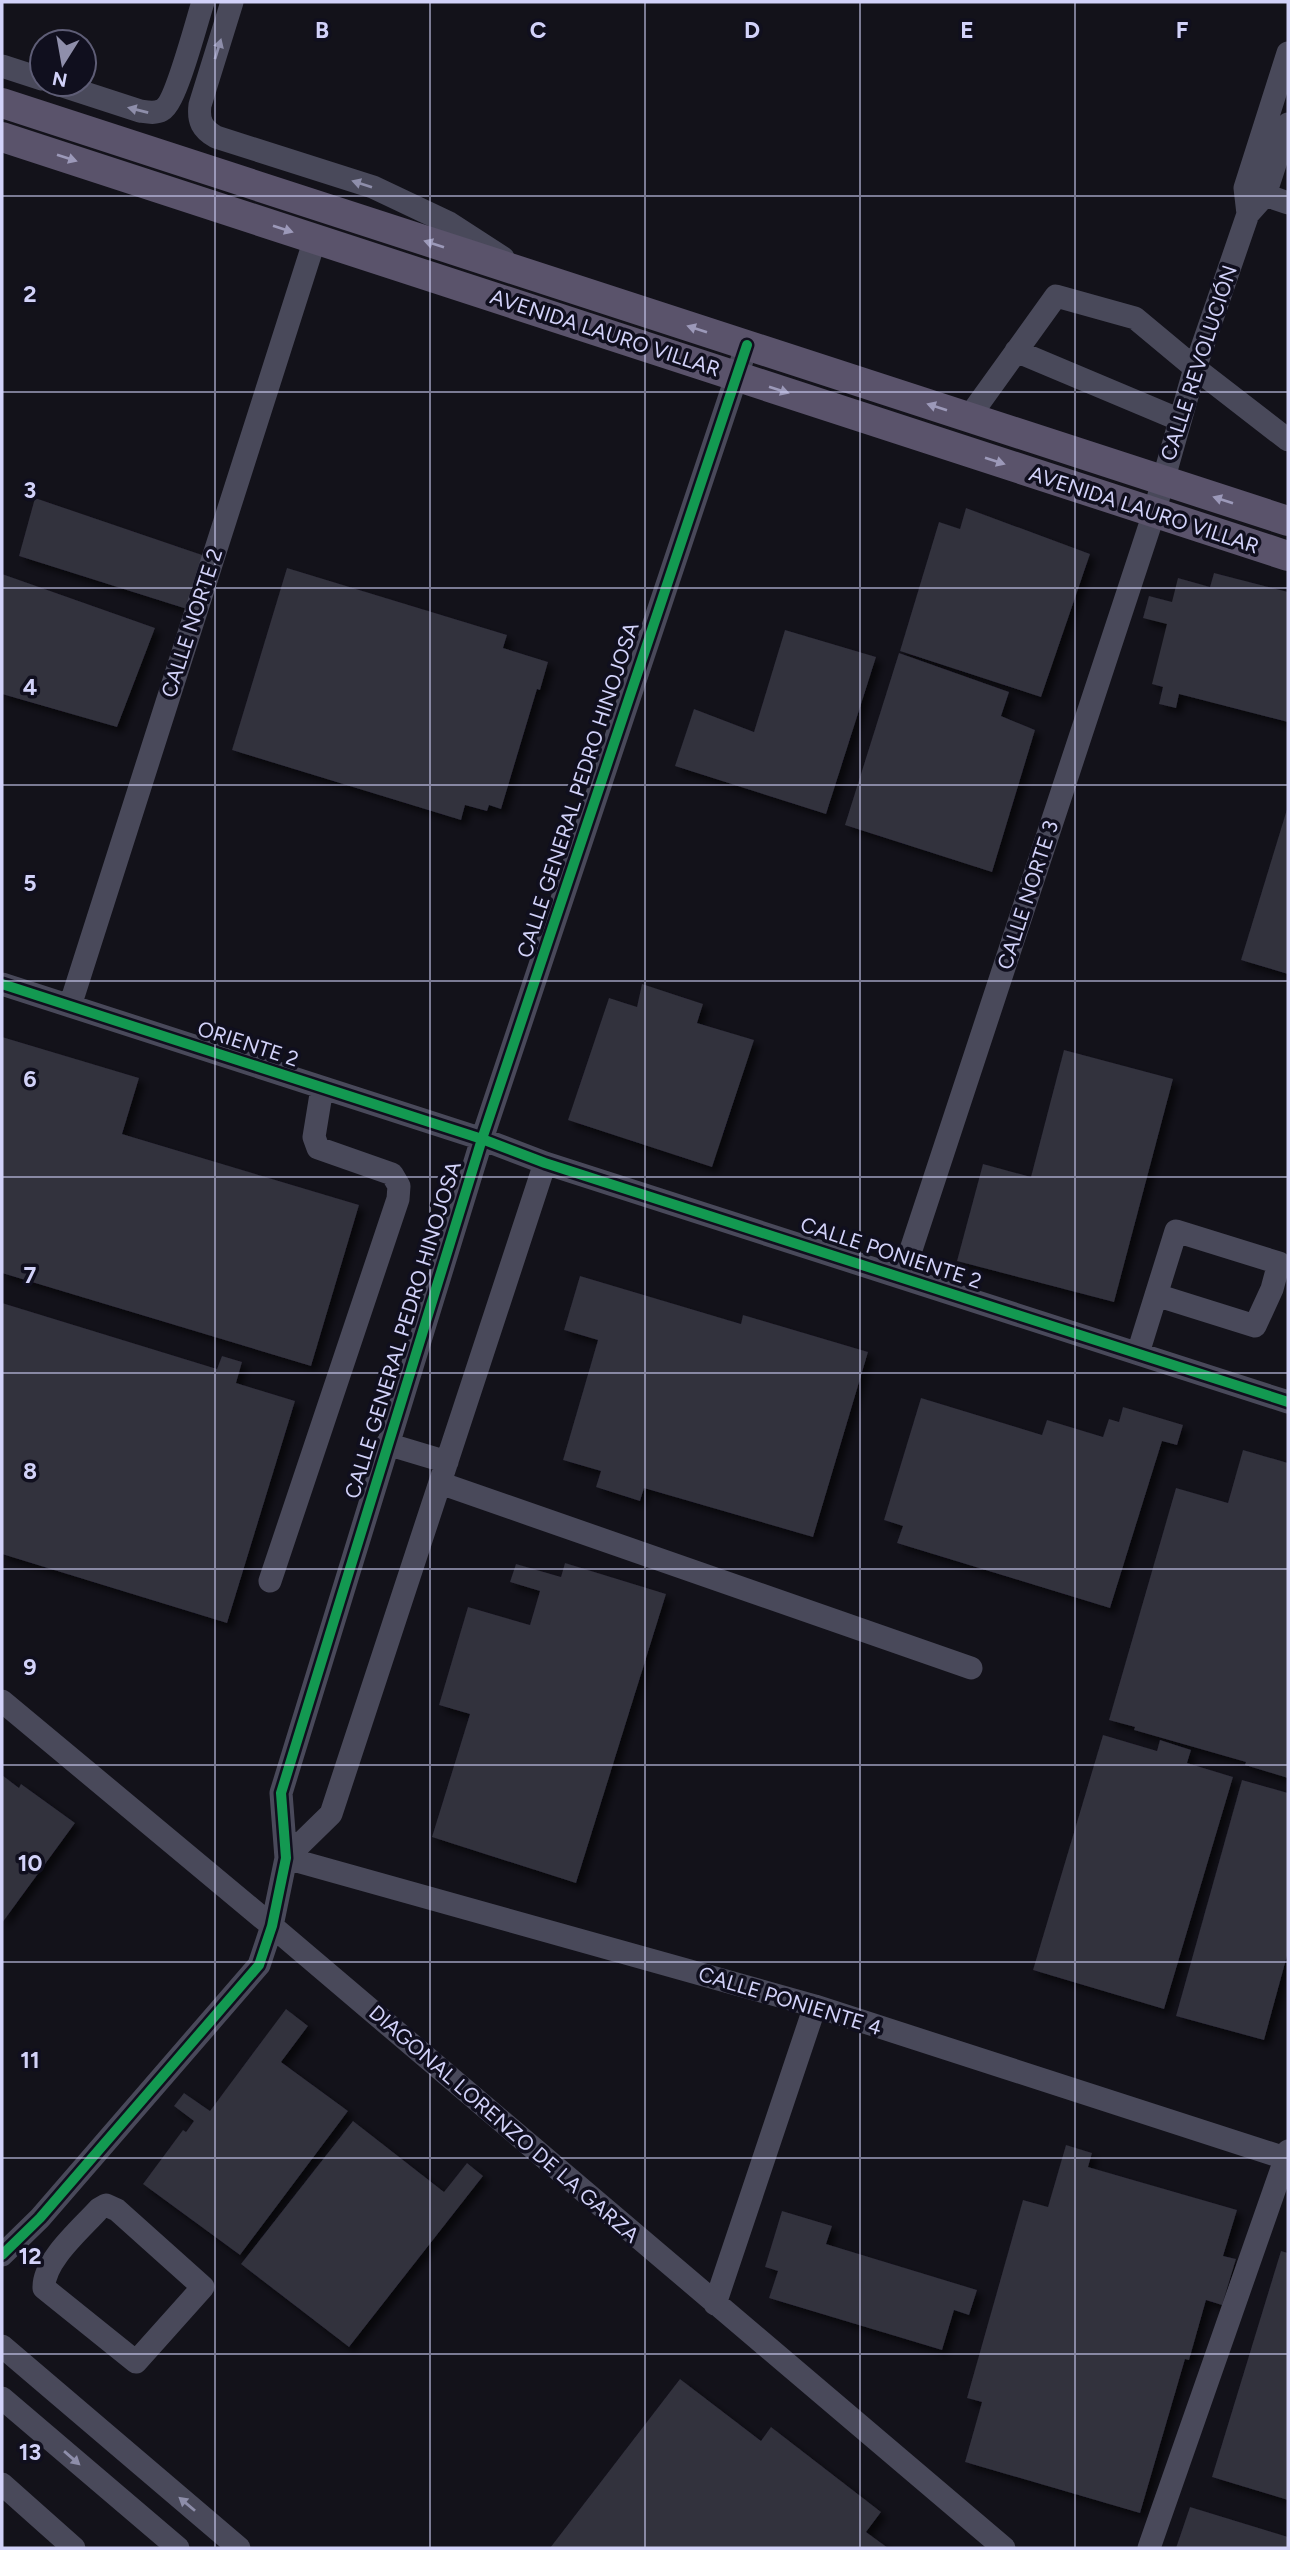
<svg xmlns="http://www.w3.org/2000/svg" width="1290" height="2550" font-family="Figtree,sans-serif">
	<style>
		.building { fill: #31303d; filter: url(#shadow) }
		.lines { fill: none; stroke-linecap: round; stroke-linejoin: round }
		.minor { stroke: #49495a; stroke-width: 23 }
		.major { stroke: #5a536b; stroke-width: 30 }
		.cycleway-casing { stroke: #100f1e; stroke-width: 15 }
		.cycleway { stroke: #139951; stroke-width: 10 }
		.oneway { fill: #8e8eaa }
		.oneway2 { fill: #9c99b9 }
		.grid { fill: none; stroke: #d2d2f9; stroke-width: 2; stroke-opacity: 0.55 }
		.labels { text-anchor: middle; stroke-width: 7; stroke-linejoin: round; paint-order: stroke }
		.street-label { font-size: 21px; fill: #d2d2f9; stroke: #100f1e }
		.grid-label { font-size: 23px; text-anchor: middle; font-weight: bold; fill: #d2d2f9; stroke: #100f1e; stroke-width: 7; stroke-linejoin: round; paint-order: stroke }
	</style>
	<defs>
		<filter id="shadow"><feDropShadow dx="5.5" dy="5.5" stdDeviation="3.5" flood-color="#0009"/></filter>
	</defs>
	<rect width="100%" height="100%" fill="#13121a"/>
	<path class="building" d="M 35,498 L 205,556 L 187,609 L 19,556 Z
		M 966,508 L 1090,554 L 1041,697 L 900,651 L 939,522 L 960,529 Z
		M 287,568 L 507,635 L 503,648 L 548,662 L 540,690 L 537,689 L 501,809 L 489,805 L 487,811 L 465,805 L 461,820 L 232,750 Z
		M 1214,573 L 1288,592 L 1288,722 L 1179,694 L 1176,708 L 1159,704 L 1163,687 L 1152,684 L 1167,624 L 1143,618 L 1149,596 L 1172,602 L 1178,578 L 1210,587 Z
		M 2,574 L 155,628 L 117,727 L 2,694 Z
		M 785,630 L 876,657 L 826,814 L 675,766 L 694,709 L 754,732 Z
		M 899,653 L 1009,692 L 1001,716 L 1035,730 L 992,872 L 845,825 Z
		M 1288,806 L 1288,974 L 1241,960 Z
		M 642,984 L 703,1004 L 697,1023 L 754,1040 L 712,1167 L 568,1120 L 609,998 L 637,1007 Z
		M 2,1037 L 139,1078 L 122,1134 L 359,1205 L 311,1366 L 2,1273 Z
		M 1064,1050 L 1173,1079 L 1114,1302 L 957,1261 L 983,1164 L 1031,1177 Z
		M 580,1276 L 741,1324 L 743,1315 L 868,1352 L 813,1537 L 644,1488 L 640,1501 L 596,1487 L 601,1471 L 563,1460 L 598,1340 L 564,1330 Z
		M 2,1303 L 217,1369 L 222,1356 L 242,1362 L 236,1383 L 295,1401 L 227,1623 L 2,1554 Z
		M 921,1398 L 1042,1435 L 1047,1420 L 1103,1437 L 1109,1419 L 1119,1422 L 1123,1407 L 1183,1425 L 1177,1445 L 1162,1441 L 1110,1608 L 897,1543 L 903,1526 L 884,1520 Z
		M 1243,1450 L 1288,1463 L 1288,1778 L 1245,1765 L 1246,1762 L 1134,1730 L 1135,1727 L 1109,1720 L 1176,1488 L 1228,1503 Z
		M 565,1563 L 666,1594 L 576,1883 L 432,1837 L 470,1714 L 439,1705 L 468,1607 L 530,1625 L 540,1591 L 510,1582 L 516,1564 L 561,1577 Z
		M 1103,1735 L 1157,1751 L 1160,1740 L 1191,1750 L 1187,1763 L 1233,1777 L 1164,2009 L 1033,1970 Z
		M 2,1775 L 19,1788 L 21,1784 L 75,1823 L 2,1923 Z
		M 1242,1780 L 1288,1793 L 1288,1952 L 1264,2040 L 1176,2016 Z
		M 286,2009 L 308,2026 L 281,2062 L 348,2111 L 240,2255 L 143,2184 L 183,2130 L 186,2132 L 194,2121 L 174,2106 L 184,2093 L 210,2111 Z
		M 353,2121 L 444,2192 L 467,2163 L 483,2176 L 349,2347 L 241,2264 Z
		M 1066,2145 L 1092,2153 L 1088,2167 L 1237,2210 L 1223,2256 L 1236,2259 L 1222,2305 L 1206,2300 L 1189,2360 L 1185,2359 L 1140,2513 L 965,2462 L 982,2402 L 967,2398 L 1023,2200 L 1048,2207 Z
		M 782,2211 L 832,2226 L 826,2244 L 977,2290 L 969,2315 L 954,2310 L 942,2350 L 769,2298 L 778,2271 L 765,2267 Z
		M 1281,2251 L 1288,2253 L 1288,2500 L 1212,2477 Z
		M 680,2379 L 761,2441 L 771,2427 L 881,2512 L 866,2532 L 888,2548 L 550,2548 Z
		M 1190,2507 L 1288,2537 L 1288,2548 L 1176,2548 Z"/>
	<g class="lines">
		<path class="minor" d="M 232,2 L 200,105 C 198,121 202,129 216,137 L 373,187 L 449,223 L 503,258
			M 2,66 L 42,79
			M 57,84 L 140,111 C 147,112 155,114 162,110 C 176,103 197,20 203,2
			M 1265,195 L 1288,203
			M 1248,214 L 1245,188 L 1288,53
			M 1016,351 L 1180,420
			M 969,417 L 1056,296 L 1135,318 L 1195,368 L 1288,440
			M 2,984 L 482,1139 L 545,1163 L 1288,1402
			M 70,1006 L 315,239
			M 902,1277 L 1154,513 L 1195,368 L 1248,214 L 1265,195 L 1288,124
			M 1138,1353 L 1176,1231 L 1279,1263 L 1272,1289 L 1255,1326 L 1156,1295
			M 387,1444 L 447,1462
			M 440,1483 L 971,1668
			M 270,1581 L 398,1199 L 399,1186 L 392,1174 L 318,1148 L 314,1137 L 322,1088
			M 2,1701 L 272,1926 L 1004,2548
			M 286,1858 L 815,2006 L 1288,2159
			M 286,1858 L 331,1814 L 545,1163
			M 106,2205 L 117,2210 L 203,2287 L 136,2362 L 44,2288 C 43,2261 81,2229 99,2209 Z
			M 2,2255 L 40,2218 L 259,1965 L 272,1926 L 286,1858 L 281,1793 L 482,1139 L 747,345
			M 715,2304 L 815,2006
			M 2,2346 L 239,2548
			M 2,2398 L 178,2548
			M 2,2484 L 74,2548
			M 1149,2548 L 1288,2151"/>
		<path class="major" d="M 2,103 L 1288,521
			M 2,137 L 1288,556"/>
		<defs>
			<path id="cycleway" d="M 2,984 L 482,1139 L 545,1163 L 1288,1402
				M 2,2255 L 40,2218 L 259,1965 L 272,1926 L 286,1858 L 281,1793 L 482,1139 L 747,345"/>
		</defs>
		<use href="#cycleway" class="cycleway-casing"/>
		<use href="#cycleway" class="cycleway"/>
	</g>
	<defs><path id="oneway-solid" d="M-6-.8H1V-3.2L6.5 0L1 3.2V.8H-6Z" transform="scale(1.75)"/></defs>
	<g class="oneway">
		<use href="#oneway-solid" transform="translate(218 49) rotate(-73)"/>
		<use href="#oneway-solid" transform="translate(138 110) rotate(-166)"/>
		<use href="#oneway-solid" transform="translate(362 184) rotate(-162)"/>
		<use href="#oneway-solid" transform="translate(72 2458) rotate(41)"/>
		<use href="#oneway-solid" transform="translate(187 2504) rotate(-140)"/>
	</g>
	<g class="oneway2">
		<use href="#oneway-solid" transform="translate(67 158) rotate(18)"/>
		<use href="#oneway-solid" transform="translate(283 229) rotate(18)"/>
		<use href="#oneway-solid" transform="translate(434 244) rotate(-162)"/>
		<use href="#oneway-solid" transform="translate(697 329) rotate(-162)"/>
		<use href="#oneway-solid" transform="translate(779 390) rotate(18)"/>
		<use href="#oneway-solid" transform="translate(937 407) rotate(-162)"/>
		<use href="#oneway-solid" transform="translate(995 461) rotate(18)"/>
		<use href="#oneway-solid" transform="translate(1223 500) rotate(-162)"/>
	</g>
	<path class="grid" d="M 215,2 L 215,2548M 430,2 L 430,2548M 645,2 L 645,2548M 860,2 L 860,2548M 1075,2 L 1075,2548M 2,196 L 1288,196M 2,392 L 1288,392M 2,588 L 1288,588M 2,785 L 1288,785M 2,981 L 1288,981M 2,1177 L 1288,1177M 2,1373 L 1288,1373M 2,1569 L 1288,1569M 2,1765 L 1288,1765M 2,1962 L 1288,1962M 2,2158 L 1288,2158M 2,2354 L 1288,2354"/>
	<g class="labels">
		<g class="street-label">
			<text transform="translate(605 333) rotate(18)" y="7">AVENIDA LAURO VILLAR</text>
			<text transform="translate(1199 363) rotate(-72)" y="7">CALLE REVOLUCIÓN</text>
			<text transform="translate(1144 510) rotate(18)" y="7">AVENIDA LAURO VILLAR</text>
			<text transform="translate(192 623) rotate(-72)" y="7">CALLE NORTE 2</text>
			<text transform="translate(578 790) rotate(-72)" y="7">CALLE GENERAL PEDRO HINOJOSA</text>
			<text transform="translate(1028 895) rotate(-72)" y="7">CALLE NORTE 3</text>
			<text transform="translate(248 1044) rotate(18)" y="7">ORIENTE 2</text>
			<text transform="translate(891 1253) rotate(18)" y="7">CALLE PONIENTE 2</text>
			<text transform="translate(403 1330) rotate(-73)" y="7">CALLE GENERAL PEDRO HINOJOSA</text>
			<text transform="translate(790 2001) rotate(17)" y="7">CALLE PONIENTE 4</text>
			<text transform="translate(504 2124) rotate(41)" y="7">DIAGONAL LORENZO DE LA GARZA</text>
		</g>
	</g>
	<g class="grid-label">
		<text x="322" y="38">B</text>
		<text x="538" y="38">C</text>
		<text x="752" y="38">D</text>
		<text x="967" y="38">E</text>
		<text x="1182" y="38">F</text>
		<text x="30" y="302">2</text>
		<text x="30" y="498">3</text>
		<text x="30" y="695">4</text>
		<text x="30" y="891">5</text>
		<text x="30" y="1087">6</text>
		<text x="30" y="1283">7</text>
		<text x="30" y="1479">8</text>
		<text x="30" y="1675">9</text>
		<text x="30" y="1871">10</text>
		<text x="30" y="2068">11</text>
		<text x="30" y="2264">12</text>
		<text x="30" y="2460">13</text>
	</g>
	<rect width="1290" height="2550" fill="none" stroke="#d2d2f9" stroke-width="7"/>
	<g transform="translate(63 63) rotate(191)"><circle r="33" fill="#100f1e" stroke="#5e5d76" stroke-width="2"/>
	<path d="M0-5L12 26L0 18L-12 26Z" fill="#8f8fab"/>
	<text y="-10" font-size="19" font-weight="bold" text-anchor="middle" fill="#d2d2f9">N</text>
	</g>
</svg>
